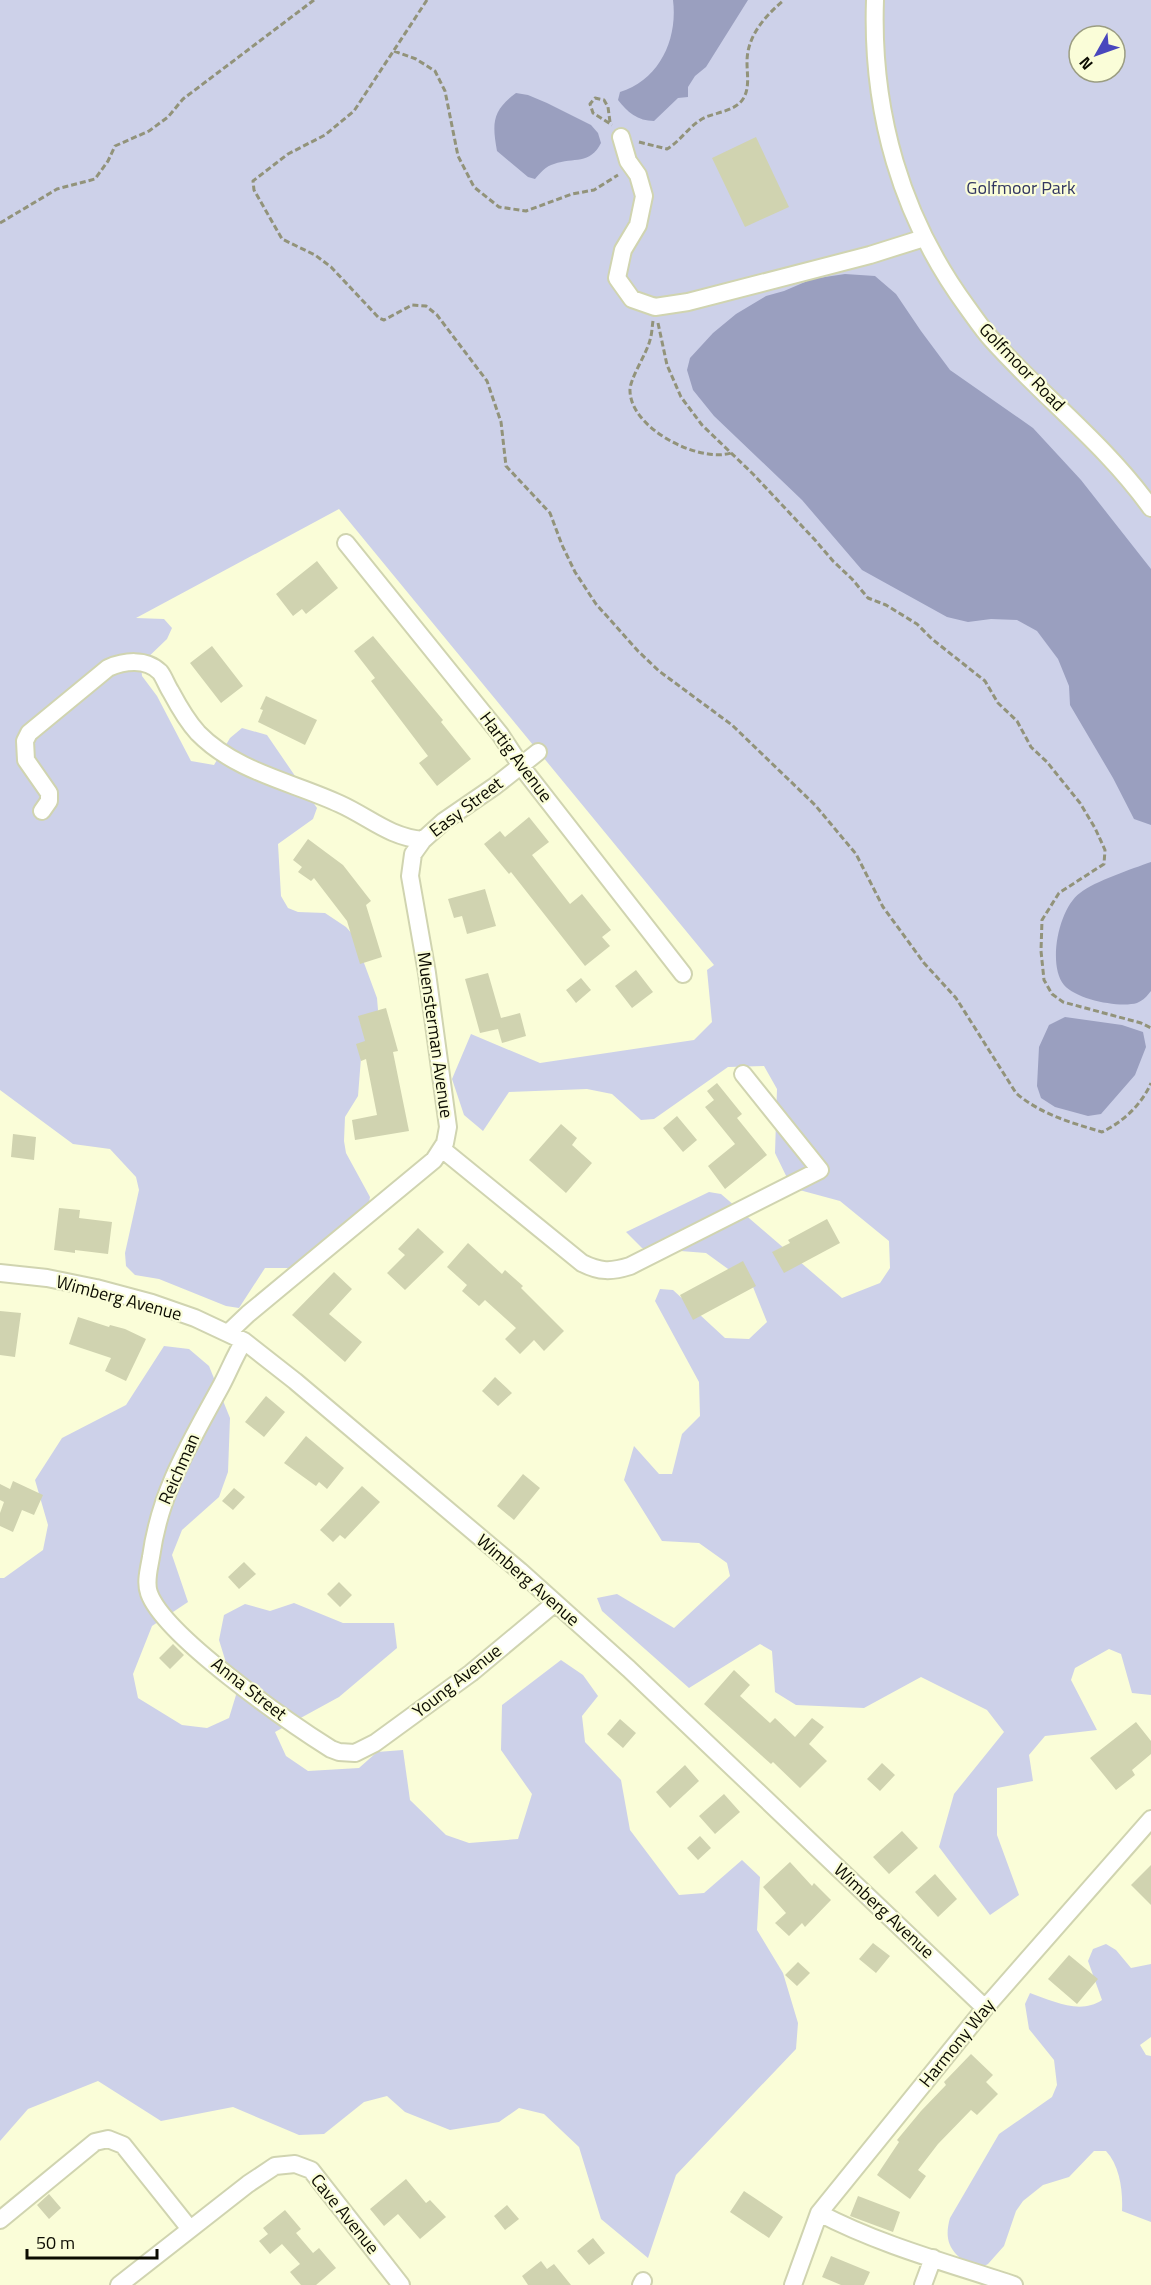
<svg xmlns="http://www.w3.org/2000/svg" width="1151" height="2285" font-family="'Titillium Web',sans-serif">
	<style>
		.green { fill: #cdd1e9; fill-rule: evenodd }
		.water { fill: #9a9fbf }
		.building { fill: #d0d3b0 }
		.lines { fill: none; stroke-linecap: round; stroke-linejoin: round }
		.minor-casing { stroke: #d0d4b0; stroke-width: 20 }
		.path { stroke: #92937a; stroke-width: 3; stroke-dasharray: 6 3; stroke-linecap: butt }
		.minor { stroke: #fff; stroke-width: 16 }
		.labels { text-anchor: middle; stroke-width: 4.5; stroke-linejoin: round; paint-order: stroke }
		.park-label { font-size: 18px; fill: #313561; stroke: #fafdd8 }
		.street-label { font-size: 18px; fill: #0c0c02; stroke: #fafdd8 }
	</style>
	<rect width="100%" height="100%" fill="#fafdd8"/>
	<path class="green" d="M 0,0 L 1151,0 L 1151,1695 L 1132,1693 L 1121,1654 L 1109,1649 L 1075,1668 L 1071,1680 L 1097,1730 L 1045,1736 L 1029,1755 L 1033,1781 L 997,1788 L 997,1835 L 1019,1895 L 990,1915 L 939,1847 L 954,1794 L 1004,1732 L 987,1710 L 921,1677 L 864,1708 L 796,1705 L 775,1692 L 772,1651 L 760,1644 L 689,1688 L 602,1611 L 597,1598 L 617,1594 L 674,1628 L 730,1576 L 727,1563 L 699,1543 L 662,1541 L 624,1480 L 634,1446 L 659,1474 L 672,1474 L 682,1434 L 700,1416 L 699,1382 L 655,1301 L 660,1289 L 673,1290 L 725,1338 L 749,1339 L 767,1322 L 753,1287 L 706,1253 L 642,1248 L 626,1232 L 709,1192 L 721,1194 L 842,1298 L 880,1283 L 890,1268 L 889,1241 L 840,1201 L 792,1188 L 775,1153 L 777,1089 L 764,1066 L 728,1067 L 654,1119 L 641,1120 L 612,1094 L 587,1089 L 509,1092 L 483,1131 L 464,1115 L 452,1079 L 471,1034 L 540,1063 L 694,1040 L 712,1022 L 707,970 L 714,965 L 339,509 L 136,618 L 164,619 L 172,628 L 167,639 L 141,664 L 142,676 L 157,696 L 191,761 L 214,765 L 230,738 L 242,728 L 267,735 L 317,808 L 313,819 L 278,844 L 281,896 L 288,908 L 298,912 L 325,913 L 346,927 L 354,936 L 377,998 L 378,1010 L 361,1058 L 358,1096 L 345,1117 L 344,1141 L 346,1153 L 370,1197 L 368,1209 L 315,1257 L 291,1268 L 265,1268 L 239,1308 L 226,1306 L 159,1279 L 135,1275 L 126,1266 L 125,1253 L 139,1190 L 136,1177 L 110,1149 L 73,1144 L 0,1090 ZM 1079,36 L 1115,36 L 1115,72 L 1079,72 Z
		M 164,1346 L 189,1349 L 209,1366 L 230,1418 L 228,1472 L 219,1497 L 182,1530 L 172,1555 L 188,1602 L 152,1626 L 133,1674 L 138,1698 L 182,1725 L 207,1728 L 229,1718 L 236,1695 L 219,1640 L 224,1615 L 245,1604 L 270,1611 L 294,1603 L 343,1623 L 394,1623 L 397,1648 L 339,1697 L 275,1732 L 286,1756 L 308,1771 L 359,1768 L 377,1752 L 403,1750 L 410,1800 L 446,1835 L 469,1843 L 518,1839 L 532,1794 L 501,1750 L 502,1705 L 561,1660 L 583,1675 L 598,1696 L 582,1716 L 585,1742 L 621,1780 L 630,1830 L 679,1895 L 704,1893 L 742,1860 L 760,1877 L 757,1930 L 783,1973 L 798,2023 L 796,2049 L 676,2175 L 648,2258 L 601,2219 L 579,2147 L 544,2114 L 519,2108 L 499,2122 L 450,2130 L 405,2112 L 387,2096 L 364,2102 L 324,2134 L 299,2135 L 233,2107 L 161,2121 L 98,2081 L 28,2109 L 0,2141 L 0,1578 L 4,1578 L 43,1550 L 48,1525 L 35,1480 L 62,1438 L 126,1405 Z
		M 1106,1944 L 1116,1950 L 1131,1968 L 1151,1964 L 1151,2037 L 1140,2045 L 1146,2055 L 1151,2056 L 1151,2222 L 1122,2211 C 1123,2191 1120,2166 1106,2151 L 1094,2151 L 1069,2177 L 1043,2185 L 1023,2201 L 1016,2211 L 1004,2246 L 988,2264 L 976,2270 C 955,2255 942,2246 950,2218 L 999,2134 L 1052,2097 L 1057,2085 L 1054,2060 L 1029,2029 L 1025,2004 L 1030,1993 C 1053,2001 1080,2015 1102,2000 L 1088,1961 L 1093,1949 Z"/>
	<path class="water" d="M 673,0 L 748,0 L 706,67 L 695,76 L 688,87 L 688,97 L 678,98 L 654,121 C 638,121 627,112 618,100 L 620,92 C 659,80 678,40 673,0 Z
		M 516,93 L 528,95 L 547,103 L 591,125 L 598,133 L 601,143 C 590,165 574,157 554,164 C 546,166 540,173 535,179 L 528,177 L 497,151 C 492,123 492,111 516,93 Z
		M 845,274 L 875,276 L 896,294 L 921,331 L 950,370 L 1033,428 L 1081,480 L 1151,569 L 1151,825 L 1134,819 L 1113,778 L 1070,705 L 1069,686 L 1058,659 L 1037,631 L 1017,620 L 991,619 L 968,622 L 947,617 L 862,570 L 802,500 L 714,416 L 693,390 L 687,370 L 690,358 L 713,333 L 736,314 L 766,296 L 784,291 L 812,279 Z
		M 1151,862 L 1151,991 C 1147,996 1144,1000 1137,1003 C 1120,1008 1077,1000 1064,985 C 1047,964 1059,908 1080,893 C 1095,881 1132,869 1151,862 Z
		M 1065,1017 L 1122,1025 L 1143,1032 L 1146,1047 L 1135,1075 L 1101,1114 L 1088,1116 L 1055,1107 L 1041,1098 L 1037,1086 L 1039,1047 L 1049,1025 Z"/>
	<path class="building" d="M 756,137 L 789,207 L 745,227 L 712,158 Z
		M 317,561 L 338,588 L 306,614 L 302,609 L 293,616 L 276,594 Z
		M 373,636 L 443,720 L 441,722 L 471,759 L 437,786 L 419,763 L 428,756 L 371,681 L 375,678 L 354,651 Z
		M 212,646 L 243,686 L 221,703 L 190,663 Z
		M 266,696 L 317,720 L 305,745 L 258,722 L 263,710 L 260,709 Z
		M 529,817 L 549,842 L 532,855 L 570,904 L 582,894 L 611,930 L 602,937 L 610,946 L 585,966 L 511,872 L 509,874 L 484,844 L 500,831 L 505,837 Z
		M 308,839 L 343,865 L 371,901 L 366,905 L 382,957 L 360,964 L 347,921 L 314,878 L 311,881 L 298,872 L 302,867 L 293,860 Z
		M 485,889 L 496,926 L 467,934 L 462,916 L 454,918 L 448,899 Z
		M 636,970 L 653,992 L 632,1008 L 615,986 Z
		M 488,973 L 501,1018 L 520,1013 L 526,1036 L 502,1043 L 498,1029 L 480,1033 L 465,979 Z
		M 581,978 L 591,990 L 576,1003 L 566,990 Z
		M 386,1008 L 398,1051 L 393,1052 L 409,1131 L 355,1140 L 352,1120 L 377,1115 L 366,1059 L 361,1061 L 356,1044 L 365,1041 L 358,1016 Z
		M 717,1083 L 742,1114 L 737,1118 L 767,1155 L 725,1189 L 708,1166 L 735,1144 L 705,1107 L 714,1100 L 707,1091 Z
		M 677,1116 L 697,1140 L 683,1152 L 663,1128 Z
		M 561,1124 L 577,1138 L 572,1145 L 592,1163 L 566,1193 L 529,1160 Z
		M 13,1134 L 36,1137 L 34,1160 L 11,1157 Z
		M 59,1208 L 80,1210 L 79,1218 L 112,1222 L 108,1254 L 75,1250 L 75,1253 L 54,1250 Z
		M 827,1219 L 840,1243 L 784,1273 L 772,1252 L 790,1243 L 788,1240 Z
		M 418,1228 L 444,1252 L 405,1290 L 387,1273 L 405,1255 L 398,1249 Z
		M 468,1243 L 502,1274 L 505,1270 L 523,1286 L 521,1288 L 564,1331 L 544,1351 L 534,1340 L 520,1354 L 505,1339 L 516,1328 L 485,1300 L 479,1306 L 462,1291 L 467,1285 L 447,1267 Z
		M 743,1261 L 756,1286 L 693,1320 L 680,1295 Z
		M 334,1272 L 352,1289 L 329,1314 L 362,1342 L 345,1362 L 292,1315 Z
		M 0,1311 L 21,1313 L 15,1357 L 0,1355 Z
		M 78,1317 L 109,1327 L 110,1325 L 125,1329 L 146,1339 L 126,1381 L 105,1371 L 111,1358 L 69,1344 Z
		M 495,1377 L 512,1393 L 498,1406 L 482,1391 Z
		M 266,1396 L 285,1412 L 264,1437 L 245,1422 Z
		M 306,1436 L 344,1468 L 327,1489 L 319,1482 L 316,1486 L 284,1463 Z
		M 523,1474 L 540,1488 L 514,1520 L 497,1506 Z
		M 13,1481 L 43,1495 L 34,1515 L 22,1510 L 13,1532 L 0,1526 L 0,1513 L 4,1502 L 0,1500 L 0,1484 L 10,1489 Z
		M 362,1486 L 380,1502 L 345,1539 L 340,1535 L 333,1542 L 320,1530 Z
		M 234,1488 L 245,1497 L 233,1510 L 222,1501 Z
		M 244,1562 L 256,1574 L 239,1589 L 228,1577 Z
		M 339,1582 L 352,1595 L 340,1607 L 327,1594 Z
		M 173,1644 L 184,1655 L 170,1669 L 159,1658 Z
		M 734,1670 L 750,1685 L 740,1696 L 770,1723 L 775,1718 L 795,1737 L 812,1718 L 824,1727 L 809,1744 L 827,1761 L 800,1788 L 773,1762 L 771,1764 L 704,1704 Z
		M 620,1719 L 636,1733 L 623,1748 L 607,1734 Z
		M 1136,1722 L 1151,1741 L 1151,1754 L 1132,1770 L 1135,1775 L 1116,1790 L 1090,1758 Z
		M 882,1763 L 895,1775 L 880,1791 L 867,1779 Z
		M 685,1765 L 699,1781 L 670,1808 L 656,1792 Z
		M 724,1794 L 740,1812 L 715,1834 L 699,1816 Z
		M 902,1831 L 918,1848 L 889,1874 L 873,1857 Z
		M 700,1836 L 711,1848 L 698,1860 L 687,1848 Z
		M 790,1862 L 812,1886 L 814,1883 L 831,1900 L 805,1927 L 802,1923 L 789,1936 L 775,1923 L 786,1913 L 763,1887 Z
		M 1151,1865 L 1151,1905 L 1131,1885 Z
		M 935,1874 L 957,1899 L 938,1917 L 915,1892 Z
		M 873,1943 L 890,1956 L 876,1973 L 859,1959 Z
		M 1069,1955 L 1098,1979 L 1077,2004 L 1048,1979 Z
		M 798,1962 L 810,1973 L 797,1986 L 785,1975 Z
		M 971,2054 L 993,2075 L 986,2082 L 998,2094 L 977,2115 L 971,2110 L 938,2144 L 918,2170 L 926,2176 L 910,2199 L 877,2175 L 899,2142 L 897,2140 L 921,2111 L 946,2085 L 944,2082 Z
		M 406,2179 L 426,2203 L 430,2200 L 446,2217 L 420,2239 L 398,2214 L 384,2226 L 370,2209 Z
		M 744,2191 L 783,2217 L 769,2238 L 730,2212 Z
		M 49,2194 L 61,2208 L 49,2219 L 37,2205 Z
		M 858,2196 L 900,2212 L 893,2232 L 850,2216 Z
		M 507,2205 L 519,2219 L 505,2230 L 494,2216 Z
		M 285,2210 L 301,2229 L 296,2233 L 313,2253 L 319,2248 L 336,2268 L 316,2285 L 301,2285 L 290,2272 L 300,2264 L 282,2244 L 270,2254 L 259,2241 L 268,2234 L 263,2228 Z
		M 593,2238 L 605,2253 L 589,2265 L 577,2251 Z
		M 831,2256 L 870,2272 L 864,2285 L 841,2285 L 822,2277 Z
		M 541,2261 L 547,2269 L 554,2264 L 571,2285 L 528,2285 L 522,2276 Z"/>
	<g class="lines">
		<defs>
			<path id="minor" d="M 875,0 C 871,112 901,217 967,307 C 975,318 983,330 992,340 C 1044,398 1106,445 1151,508
				M 621,137 L 628,161 L 638,175 L 644,196 L 638,225 L 623,250 L 617,278 L 632,299 L 655,307 L 688,302 L 870,255 L 924,238
				M 346,543 L 500,734 L 521,766 L 683,974
				M 42,811 L 49,801 L 49,793 L 26,760 L 25,741 L 29,733 L 108,668 C 124,661 146,658 160,672 C 164,677 167,686 171,692 C 179,707 187,721 198,733 C 236,772 293,782 340,804 C 369,817 389,837 423,840
				M 442,1149 L 582,1263 C 600,1272 611,1272 630,1266 L 820,1170 L 743,1074
				M 0,1273 L 47,1278 L 96,1288 L 152,1303 L 195,1318 L 244,1341 L 295,1381 L 520,1571 L 629,1669 L 985,2008
				M 228,1333 L 248,1314 L 434,1160 L 445,1143 L 448,1127 L 427,973 L 410,876 L 413,854 L 423,840 L 444,821 L 495,786 L 538,752
				M 244,1341 C 235,1355 229,1371 221,1386 C 190,1443 160,1491 151,1557 C 149,1569 145,1582 149,1593 C 164,1636 290,1723 331,1749 L 339,1752 L 355,1753 L 375,1743 L 471,1673 L 555,1603
				M 819,2213 C 880,2245 948,2263 1014,2285
				M 0,2220 L 95,2142 L 108,2139 L 123,2145 L 190,2229
				M 119,2285 L 248,2184 L 275,2166 L 295,2164 L 311,2170 L 401,2285
				M 641,2285 L 643,2281
				M 793,2285 L 819,2213 L 985,2008 L 1151,1819
				M 923,2285 L 933,2258"/>
		</defs>
		<use href="#minor" class="minor-casing"/>
		<path class="path" d="M 427,0 L 354,111 L 325,135 L 288,154 L 253,181 L 254,190 L 282,239 L 315,255 L 331,267 L 379,318 L 384,320 L 412,305 L 426,306 L 437,315 L 487,381 L 501,422 L 506,466 L 550,513 L 562,545 L 575,572 L 596,604 L 638,651 L 659,671 L 732,725 L 815,805 L 856,854 L 883,907 L 924,963 L 956,998 L 1016,1093 C 1040,1114 1072,1123 1102,1132 C 1123,1122 1142,1104 1151,1083
			M 394,51 L 416,59 L 435,71 L 445,91 L 458,156 L 474,187 L 499,207 L 526,211 L 572,194 L 594,190 L 618,175
			M 610,122 L 608,107 L 604,100 L 595,98 L 590,104 L 593,113 L 612,125
			M 639,142 L 667,149 C 682,140 690,124 706,117 C 718,112 735,111 743,99 C 750,88 747,75 747,62 C 747,36 765,16 784,0
			M 0,223 L 57,189 L 95,179 L 108,161 L 115,146 L 149,131 L 168,117 L 183,99 L 314,0
			M 653,321 C 652,327 652,334 650,340 C 647,353 629,380 630,391 C 631,429 699,463 731,453
			M 658,323 L 667,365 L 681,397 L 702,425 L 753,474 L 815,540 L 833,561 L 852,579 L 868,598 L 886,605 L 917,624 L 932,639 L 985,681 L 998,703 L 1017,721 L 1031,747 L 1047,762 L 1080,803 L 1095,828 L 1105,850 L 1104,864 L 1059,893 L 1042,920 L 1041,951 L 1044,980 L 1052,994 L 1063,1002 L 1141,1023 L 1151,1028"/>
		<use href="#minor" class="minor"/>
	</g>
	<g class="labels">
		<g class="park-label">
			<text x="1021" y="194">Golfmoor Park</text>
		</g>
		<g class="street-label">
			<text transform="translate(1022 367) rotate(46)" y="6">Golfmoor Road</text>
			<text transform="translate(516 757) rotate(53)" y="6">Hartig Avenue</text>
			<text transform="translate(466 807) rotate(-37)" y="6">Easy Street</text>
			<text transform="translate(435 1035) rotate(82)" y="6">Muensterman Avenue</text>
			<text transform="translate(119 1298) rotate(15)" y="6">Wimberg Avenue</text>
			<text transform="translate(179 1469) rotate(-66)" y="6">Reichman</text>
			<text transform="translate(528 1580) rotate(41)" y="6">Wimberg Avenue</text>
			<text transform="translate(457 1681) rotate(-38)" y="6">Young Avenue</text>
			<text transform="translate(249 1689) rotate(38)" y="6">Anna Street</text>
			<text transform="translate(884 1911) rotate(43)" y="6">Wimberg Avenue</text>
			<text transform="translate(957 2043) rotate(-51)" y="6">Harmony Way</text>
			<text transform="translate(345 2214) rotate(51)" y="6">Cave Avenue</text>
		</g>
	</g>
	<g transform="translate(1097 54) rotate(230)"><circle r="28" fill="#fafdd8" stroke="#9b9d82" stroke-width="1.5"/>
	<path d="M0-4.5L10 22L0 15L-10 22Z" fill="#4947bd"/>
	<text y="-9" font-size="16" font-weight="bold" text-anchor="middle" fill="#0c0c02">N</text>
	</g>
	<path d="M27 2249v9h130v-9" fill="none" stroke="#0c0c02" stroke-width="3"/>
	<text x="36" y="2249" font-size="18" fill="#0c0c02" stroke="#fafdd8" stroke-width="4.5" paint-order="stroke">50 m</text>
</svg>
